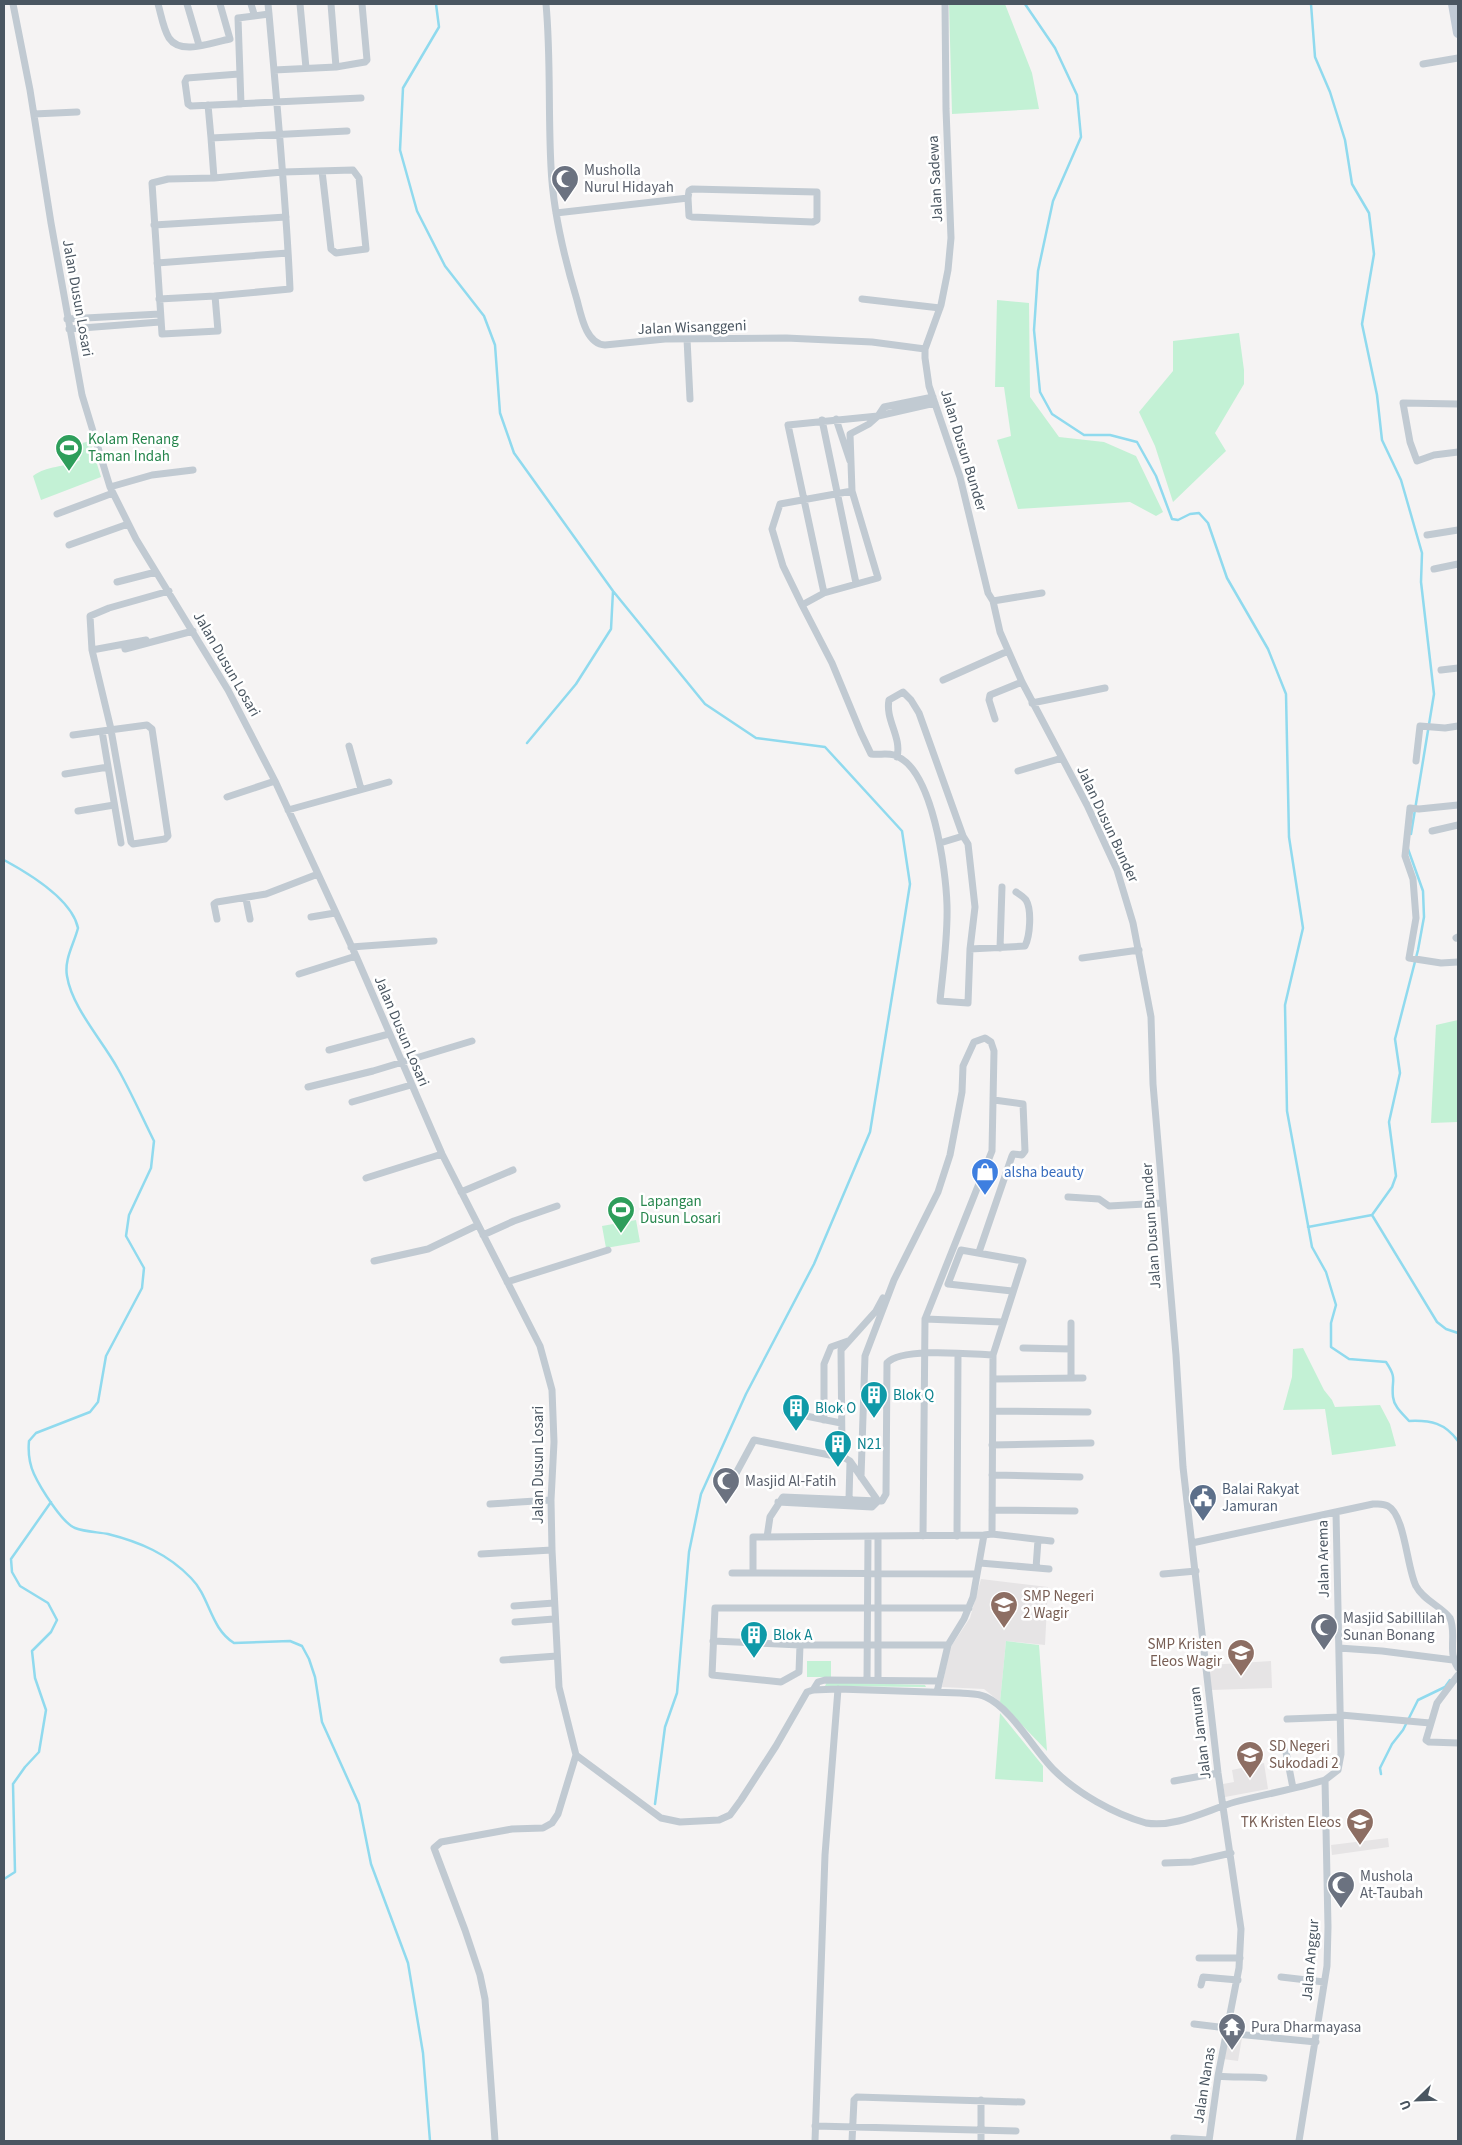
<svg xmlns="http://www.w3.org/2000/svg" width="1462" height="2145" font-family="'Source Sans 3',sans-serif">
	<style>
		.education { fill: #e6e4e5 }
		.green { fill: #c3f1d5 }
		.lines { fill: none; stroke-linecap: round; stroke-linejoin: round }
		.stream { stroke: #90daee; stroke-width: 2.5 }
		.street { stroke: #c1cad2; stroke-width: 7 }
		.secondary { stroke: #c1cbd6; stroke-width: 10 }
		.labels { text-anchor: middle; stroke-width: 5; stroke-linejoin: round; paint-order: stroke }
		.worship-label { font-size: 15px; fill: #5b616d; stroke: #fff; text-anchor: start }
		.street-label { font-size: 15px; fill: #4a5661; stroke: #fff }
		.leisure-label { font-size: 15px; fill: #27864d; stroke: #fff; text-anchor: start }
		.shop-label { font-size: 15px; fill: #366cbe; stroke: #fff; text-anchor: start }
		.culture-label { font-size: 15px; fill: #0d838f; stroke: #fff; text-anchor: start }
		.service-label { font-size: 15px; fill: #4e5e75; stroke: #fff; text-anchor: start }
		.education-label { font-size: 15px; fill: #785e54; stroke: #fff; text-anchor: start }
	</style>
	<rect width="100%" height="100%" fill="#f5f3f3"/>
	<path class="education" d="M 981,1579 L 1048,1587 L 1045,1645 L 1006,1641 L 1000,1702 L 984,1689 L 942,1687 L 950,1648 L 970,1618 Z
		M 1271,1661 L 1272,1688 L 1211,1690 L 1209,1665 Z
		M 1264,1763 L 1268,1789 L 1225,1797 L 1223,1784 L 1234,1782 L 1232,1770 Z
		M 1388,1838 L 1389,1847 L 1332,1855 L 1331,1845 Z
		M 1228,2036 L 1242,2038 L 1238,2061 L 1223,2059 Z"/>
	<path class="green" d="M 949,4 L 1005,4 L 1032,73 L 1039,109 L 952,114 Z
		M 997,300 L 1029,303 L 1030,397 L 1059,437 L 1104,442 L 1136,456 L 1163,512 L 1156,516 L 1130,502 L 1018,509 L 997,440 L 1011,436 L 1004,387 L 995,387 Z
		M 1239,333 L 1244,370 L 1244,384 L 1215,433 L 1226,451 L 1173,502 L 1155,446 L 1139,412 L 1173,371 L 1173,341 Z
		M 90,441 L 101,477 L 41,500 L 33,476 C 48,465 63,468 80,460 L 75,445 Z
		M 1458,1020 L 1458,1122 L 1431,1123 L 1436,1025 Z
		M 636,1220 L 640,1242 L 606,1248 L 602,1226 Z
		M 1303,1348 L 1324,1390 L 1332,1400 L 1335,1407 L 1380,1405 L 1390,1424 L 1396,1446 L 1332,1455 L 1325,1409 L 1283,1410 L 1292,1377 L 1293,1349 Z
		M 1006,1641 L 1039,1645 L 1047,1751 L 1000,1702 Z
		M 807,1661 L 831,1661 L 831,1677 L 807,1677 Z
		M 827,1682 L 925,1685 L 926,1687 L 825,1686 Z
		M 1000,1713 L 1043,1766 L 1043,1782 L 995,1779 Z"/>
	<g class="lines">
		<path class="stream" d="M 436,4 L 439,27 L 403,88 L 400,150 L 417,211 L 445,266 L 484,316 L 495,345 L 500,413 L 514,453 L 613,591 L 611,629 L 576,684 L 527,743
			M 1025,4 L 1055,48 L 1077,95 L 1081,137 L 1053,201 L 1038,271 L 1034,330 L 1040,392 L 1052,414 L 1084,435 L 1110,435 L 1137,442 L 1156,476 L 1172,519 L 1178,520 L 1190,514 L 1199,513 L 1208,523 L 1227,578 L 1268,649 L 1286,694 L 1289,837 L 1303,928 L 1285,1005 L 1287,1111 L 1312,1247 L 1326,1272 L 1336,1305 L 1331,1323 L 1331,1347 L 1349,1359 L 1386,1362 C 1398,1380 1391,1379 1393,1397 C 1394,1407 1403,1414 1409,1421 C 1431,1420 1445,1423 1458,1441
			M 1311,4 L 1315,57 L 1330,92 L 1345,140 L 1352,184 L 1369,213 L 1374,254 L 1362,324 L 1377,395 L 1382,440 L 1401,480 L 1422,553 L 1421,582 L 1434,694 L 1411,834
			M 613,591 L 705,704 L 756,738 L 825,747 L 902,831 L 910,884 L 901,941 L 870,1132 L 814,1264 L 746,1394 L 701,1494 L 689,1552 L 677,1693 L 665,1727 L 655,1804
			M 1408,849 L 1423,891 L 1424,917 L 1418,950 L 1395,1039 L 1400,1073 L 1389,1122 L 1396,1176 L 1392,1187 L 1372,1215 L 1437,1322 L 1446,1329 L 1458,1333
			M 4,860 C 28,873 72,899 78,928 C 74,944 64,959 67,976 C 72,1008 103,1041 118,1069 C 131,1092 142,1117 154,1141 L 151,1168 L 129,1215 L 126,1236 L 144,1268 L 142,1288 L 106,1356 L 98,1402 L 90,1412 L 36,1433 L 29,1441 C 28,1452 29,1463 34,1474 C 40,1487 62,1523 75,1528 C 85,1532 98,1532 108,1534 C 140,1542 168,1554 191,1578 C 210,1597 210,1628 234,1643 L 290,1641 L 302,1646 L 309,1659 L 315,1677 L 322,1722 L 359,1804 L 371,1864 L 408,1963 L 423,2053 L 430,2141
			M 1308,1227 L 1372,1215
			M 1381,1774 L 1380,1768 L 1392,1744 L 1403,1730 L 1418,1700 L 1445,1687 L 1450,1680
			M 4,1879 L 15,1872 L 13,1784 L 25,1767 L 39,1752 L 46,1710 L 35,1678 L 32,1651 L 51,1632 L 57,1620 L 48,1603 L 20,1586 L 12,1572 L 11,1559 L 51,1502"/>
		<path class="street" d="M 13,4 L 30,90 L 51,223 L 82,395 L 110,487 L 136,539 L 228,690 L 275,781 L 356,956 L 442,1154 L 540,1346 L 552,1390 L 554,1442 L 551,1500 L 552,1550 L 559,1687 L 576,1755 L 661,1818 L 680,1822 L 719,1820 L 730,1815 L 741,1800 L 776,1746 L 807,1692 L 813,1690 L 838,1689 L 960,1693 C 969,1694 978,1693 986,1697 C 1012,1709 1033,1749 1054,1770 C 1077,1793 1114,1814 1146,1823 C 1176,1828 1207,1810 1235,1802 C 1265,1794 1296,1789 1325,1780 L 1338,1770 L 1341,1754 L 1336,1512
			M 158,4 C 161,14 163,28 169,38 C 181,56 213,42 230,39 L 220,4
			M 187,4 L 199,45
			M 251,4 L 254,14
			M 268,4 L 269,14 C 277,105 286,197 290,289 L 215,296 L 218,331 L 162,334 L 152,183 L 168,179 L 214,178 L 211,138 L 347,131
			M 300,4 L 306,68
			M 331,4 L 336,67
			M 546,4 C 551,58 548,112 551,167 C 553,212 564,257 577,300 C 581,315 586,344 605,345 L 665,339 L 786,338 L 872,342 L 925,349
			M 945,4 L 946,109 L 951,238 L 948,270 L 941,305 L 925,349 L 925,358 L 929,386 L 960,477 L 988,593 L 993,601 L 1000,632 L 1022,682 L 1087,805 L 1117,870 L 1133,923 L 1151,1017 L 1153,1084 L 1176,1355 L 1183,1467 L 1218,1773 L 1241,1929 L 1239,1968 L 1218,2076 L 1209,2141
			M 1423,64 L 1458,58
			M 274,70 L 336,67 L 365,62 L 367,60 L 362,4
			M 239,74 L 187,78 L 185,82 L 188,104 L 191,106 L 361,98
			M 241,104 L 238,18 L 269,14
			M 208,105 L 211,138
			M 34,114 L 77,112
			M 214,178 L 283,172 L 353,170 L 359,178 L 366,249 L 336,253 L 331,249 L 322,171
			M 556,213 L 688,198 L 689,216 L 692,217 L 813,222 L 817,220 L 817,192 L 692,189 L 689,191 L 688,198
			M 154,225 L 286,217
			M 157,263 L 288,253
			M 159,299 L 215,296
			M 862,299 L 940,308
			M 67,319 L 160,314
			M 69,329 L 160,322
			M 687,339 L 690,399
			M 1458,404 L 1403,403 L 1410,442 L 1417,461 L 1434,455 L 1458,452
			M 836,419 L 850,461
			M 822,420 L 856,583
			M 110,487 L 152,475 L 193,470
			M 852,491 L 780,504 L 772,529 L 783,566 L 802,605 L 824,593 L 878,578 L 852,491 L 850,434 L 869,424 L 878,416 L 935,403
			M 57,514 L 113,493
			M 1427,535 L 1458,530
			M 69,545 L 128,524
			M 1434,569 L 1458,564
			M 117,582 L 156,572
			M 824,593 L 788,425 L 878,416 L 884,407 L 933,397
			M 993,601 L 1042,593
			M 802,605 L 832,663 L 861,733 L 871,754 C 879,755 887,753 894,755 C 933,767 946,871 947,905 C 948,937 943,970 940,1001 L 968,1003 L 970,949 L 1025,946 C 1030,936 1032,910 1026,900 C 1024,897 1019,894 1016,892
			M 146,640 L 92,650 L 90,616 L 109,608 L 169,591
			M 125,649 L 193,631
			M 92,650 L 110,725 L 111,730 L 131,842 L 133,844 L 165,839 L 168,836 L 152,729 L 147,725 L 102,731 L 121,843
			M 1441,670 L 1458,668
			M 943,680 L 1008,651
			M 1032,703 L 1105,688
			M 995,719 L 989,700 L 990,695 L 1022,682
			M 73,735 L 102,731
			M 349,746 L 361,789
			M 897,757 C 902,737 885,720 889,700 L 903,692 L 911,700 L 919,713 L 963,836
			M 1416,761 L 1420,726 L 1445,728 L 1458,726
			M 1018,771 L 1062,758
			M 65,774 L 108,767
			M 227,797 L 275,781
			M 1458,805 L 1419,809 L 1410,808 L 1405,856 L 1413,879 L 1416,918 L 1409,958 L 1441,963 L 1458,962
			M 288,810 L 389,782
			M 78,811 L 114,805
			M 1432,831 L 1458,825
			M 940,843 L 963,836 L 968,844 L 975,907 L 970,949
			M 246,899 L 250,919
			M 311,917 L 335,913
			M 217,919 L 214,904 L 217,902 L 266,894 L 318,874
			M 1456,938 L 1458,937
			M 351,947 L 434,941
			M 1000,948 L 1002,887
			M 1082,958 L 1139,950
			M 299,974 L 356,956
			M 329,1050 L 389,1034
			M 308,1087 L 373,1071 L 472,1041
			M 352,1102 L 411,1085
			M 366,1178 L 442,1154
			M 461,1192 L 513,1170
			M 1068,1197 L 1099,1199 L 1109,1206 L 1163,1203
			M 483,1235 L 514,1221 L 557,1206
			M 979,1252 L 1012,1156 L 1013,1154 L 1022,1155 L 1025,1151 L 1023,1104 L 994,1100
			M 374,1261 L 428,1249 L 478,1225
			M 507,1282 L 608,1250
			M 925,1319 L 1002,1322
			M 1023,1348 L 1071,1349
			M 1071,1378 L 1071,1323
			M 993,1379 L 1083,1378
			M 993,1411 L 1088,1412
			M 786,1412 L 841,1423
			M 824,1420 L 824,1364 L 831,1347 L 848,1341
			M 992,1445 L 1091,1443
			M 992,1475 L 1080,1477
			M 861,1477 L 865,1356 L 894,1280 L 938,1192 L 950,1155 L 962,1092 L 963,1066 L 974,1042 L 985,1038 L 991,1042 L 994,1051 L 992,1151 L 925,1319 L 923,1536
			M 727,1490 L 754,1440 L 845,1458
			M 849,1499 L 850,1462
			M 878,1501 L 850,1461 L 845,1458 L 842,1450 L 841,1350 L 876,1311 L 883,1298
			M 778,1502 L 872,1507 L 878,1501 L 882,1501 L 886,1494 L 887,1363 C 902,1347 970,1354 993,1355
			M 490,1504 L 551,1500
			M 992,1510 L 1075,1511
			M 992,1534 L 1051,1541
			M 957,1536 L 958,1354
			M 767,1537 L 770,1517 L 783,1497 L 878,1501
			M 1192,1543 L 1373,1504 C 1378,1504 1383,1503 1388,1506 C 1405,1515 1407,1569 1416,1586 C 1423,1600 1441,1606 1450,1618 C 1457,1634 1447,1652 1458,1668
			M 481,1554 L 552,1550
			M 980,1563 L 1049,1569
			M 1036,1568 L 1038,1540
			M 732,1573 L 753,1573
			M 977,1574 L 753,1573 L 753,1537 L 984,1535
			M 1163,1574 L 1196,1571
			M 514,1606 L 554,1603
			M 515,1622 L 554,1619
			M 713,1641 L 800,1645 L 948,1645
			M 800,1645 L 799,1672 L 781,1682 L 712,1675 L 715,1608 L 969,1608
			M 1339,1648 L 1382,1651 L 1453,1660
			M 503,1660 L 557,1656
			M 1458,1675 L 1437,1703 L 1426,1740 L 1429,1742 L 1458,1743
			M 867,1680 L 868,1537
			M 878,1680 L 878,1537
			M 813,1690 L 818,1682 L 825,1680 L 939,1681
			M 937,1692 L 948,1645 L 964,1619 L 973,1597 L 984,1535 L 992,1534 L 993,1355 L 1023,1261 L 961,1250 L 948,1284 L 1012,1291
			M 1341,1715 L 1430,1723
			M 1287,1719 L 1341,1717
			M 1285,1747 L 1293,1788
			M 1174,1781 L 1218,1773
			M 1165,1863 L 1192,1862 L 1231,1853
			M 1199,1958 L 1240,1958
			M 1281,1977 L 1324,1982
			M 1201,1985 L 1203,1977 L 1238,1980
			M 1194,2024 L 1227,2028
			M 1226,2033 L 1316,2042
			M 1218,2076 C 1234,2078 1248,2076 1264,2078
			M 815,2126 L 1016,2131
			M 1174,2138 L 1209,2140
			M 495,2141 L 485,1999 L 480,1975 L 465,1930 L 434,1848 L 441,1842 L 512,1829 L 543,1828 L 552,1823 L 558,1814 L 576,1755
			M 815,2141 L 825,1855 L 838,1689
			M 852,2141 L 854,2100 L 857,2097 L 1022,2102
			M 981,2141 L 981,2100
			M 1299,2141 L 1327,1966 L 1328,1927 L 1325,1780"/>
		<path class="secondary" d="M 1453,4 L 1458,33"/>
	</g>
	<defs>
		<symbol id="mosque-pin" viewBox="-11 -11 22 30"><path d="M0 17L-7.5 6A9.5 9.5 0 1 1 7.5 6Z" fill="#6b7280" stroke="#fff"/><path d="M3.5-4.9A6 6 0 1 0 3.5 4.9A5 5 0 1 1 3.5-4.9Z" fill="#fff"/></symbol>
		<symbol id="stadium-pin" viewBox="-11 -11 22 30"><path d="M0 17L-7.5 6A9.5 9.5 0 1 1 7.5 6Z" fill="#2e9e5b" stroke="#fff"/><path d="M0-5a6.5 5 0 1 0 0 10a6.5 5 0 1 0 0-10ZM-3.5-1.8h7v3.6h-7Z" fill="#fff"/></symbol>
		<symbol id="shop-pin" viewBox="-11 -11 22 30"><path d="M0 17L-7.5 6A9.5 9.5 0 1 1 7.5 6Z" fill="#3f7fe0" stroke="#fff"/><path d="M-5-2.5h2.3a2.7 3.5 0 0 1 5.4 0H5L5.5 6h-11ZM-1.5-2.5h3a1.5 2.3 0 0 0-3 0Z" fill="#fff"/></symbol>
		<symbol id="building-pin" viewBox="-11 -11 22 30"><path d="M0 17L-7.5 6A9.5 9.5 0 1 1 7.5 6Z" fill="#0f9aa8" stroke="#fff"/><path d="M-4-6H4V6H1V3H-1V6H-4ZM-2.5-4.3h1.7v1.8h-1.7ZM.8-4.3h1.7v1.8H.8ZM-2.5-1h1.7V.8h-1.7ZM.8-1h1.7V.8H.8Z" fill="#fff"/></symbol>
		<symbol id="civic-pin" viewBox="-11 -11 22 30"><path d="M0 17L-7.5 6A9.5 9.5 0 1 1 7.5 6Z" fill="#5c6f8a" stroke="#fff"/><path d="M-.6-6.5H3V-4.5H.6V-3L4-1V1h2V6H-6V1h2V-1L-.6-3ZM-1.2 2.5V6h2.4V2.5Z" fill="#fff"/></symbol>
		<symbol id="school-pin" viewBox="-11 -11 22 30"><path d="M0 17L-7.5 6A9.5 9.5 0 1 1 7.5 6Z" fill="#8d6e63" stroke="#fff"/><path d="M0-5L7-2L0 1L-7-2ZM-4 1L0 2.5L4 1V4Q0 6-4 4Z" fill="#fff"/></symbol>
		<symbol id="temple-pin" viewBox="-11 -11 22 30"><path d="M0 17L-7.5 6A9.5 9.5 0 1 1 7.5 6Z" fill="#6b7280" stroke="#fff"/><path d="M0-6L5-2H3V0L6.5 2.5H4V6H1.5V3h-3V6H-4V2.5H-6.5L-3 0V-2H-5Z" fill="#fff"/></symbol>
	</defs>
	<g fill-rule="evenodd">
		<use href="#mosque-pin" x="549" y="163" width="32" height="43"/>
		<use href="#stadium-pin" x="53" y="432" width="32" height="43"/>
		<use href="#shop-pin" x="969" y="1156" width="32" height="43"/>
		<use href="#stadium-pin" x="605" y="1194" width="32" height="43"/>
		<use href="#building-pin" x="858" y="1379" width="32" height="43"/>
		<use href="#building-pin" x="780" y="1392" width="32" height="43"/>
		<use href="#building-pin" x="822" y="1428" width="32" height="43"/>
		<use href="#mosque-pin" x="710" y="1465" width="32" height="43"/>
		<use href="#civic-pin" x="1187" y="1482" width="32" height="43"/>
		<use href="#school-pin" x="988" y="1589" width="32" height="43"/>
		<use href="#mosque-pin" x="1308" y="1611" width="32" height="43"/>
		<use href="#building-pin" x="738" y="1619" width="32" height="43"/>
		<use href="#school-pin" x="1225" y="1637" width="32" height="43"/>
		<use href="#school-pin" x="1234" y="1739" width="32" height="43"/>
		<use href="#school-pin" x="1344" y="1806" width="32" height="43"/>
		<use href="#mosque-pin" x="1325" y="1869" width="32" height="43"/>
		<use href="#temple-pin" x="1216" y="2011" width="32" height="43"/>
	</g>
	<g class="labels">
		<g class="worship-label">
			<text x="584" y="175">Musholla<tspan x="584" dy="17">Nurul Hidayah</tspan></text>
			<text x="745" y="1486">Masjid Al-Fatih</text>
			<text x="1343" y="1623">Masjid Sabillilah<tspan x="1343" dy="17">Sunan Bonang</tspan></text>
			<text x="1360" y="1881">Mushola<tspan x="1360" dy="17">At-Taubah</tspan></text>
			<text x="1251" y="2032">Pura Dharmayasa</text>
		</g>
		<g class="street-label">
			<text transform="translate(935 179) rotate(-93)" y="5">Jalan Sadewa</text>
			<text transform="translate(78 298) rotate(80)" y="5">Jalan Dusun Losari</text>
			<text transform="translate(692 327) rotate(-2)" y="5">Jalan Wisanggeni</text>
			<text transform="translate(964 450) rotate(73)" y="5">Jalan Dusun Bunder</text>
			<text transform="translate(227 664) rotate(60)" y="5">Jalan Dusun Losari</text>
			<text transform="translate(1108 824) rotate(65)" y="5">Jalan Dusun Bunder</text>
			<text transform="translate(402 1031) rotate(67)" y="5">Jalan Dusun Losari</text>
			<text transform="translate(1151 1226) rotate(-94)" y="5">Jalan Dusun Bunder</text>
			<text transform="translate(538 1465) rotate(-90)" y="5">Jalan Dusun Losari</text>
			<text transform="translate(1323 1559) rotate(-91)" y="5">Jalan Arema</text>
			<text transform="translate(1200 1733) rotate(-97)" y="5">Jalan Jamuran</text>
			<text transform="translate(1310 1960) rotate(-85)" y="5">Jalan Anggur</text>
			<text transform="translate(1204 2085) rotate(-81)" y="5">Jalan Nanas</text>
		</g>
		<g class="leisure-label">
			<text x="88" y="444">Kolam Renang<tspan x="88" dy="17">Taman Indah</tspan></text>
			<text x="640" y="1206">Lapangan<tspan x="640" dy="17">Dusun Losari</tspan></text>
		</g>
		<g class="shop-label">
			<text x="1004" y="1177">alsha beauty</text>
		</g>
		<g class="culture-label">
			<text x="893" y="1400">Blok Q</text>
			<text x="815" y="1413">Blok O</text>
			<text x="857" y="1449">N21</text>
			<text x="773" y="1640">Blok A</text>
		</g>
		<g class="service-label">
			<text x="1222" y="1494">Balai Rakyat<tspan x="1222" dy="17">Jamuran</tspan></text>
		</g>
		<g class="education-label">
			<text x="1023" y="1601">SMP Negeri<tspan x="1023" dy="17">2 Wagir</tspan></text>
			<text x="1222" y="1649" text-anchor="end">SMP Kristen<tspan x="1222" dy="17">Eleos Wagir</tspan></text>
			<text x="1269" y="1751">SD Negeri<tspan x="1269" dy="17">Sukodadi 2</tspan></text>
			<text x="1341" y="1827" text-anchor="end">TK Kristen Eleos</text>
		</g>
	</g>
	<rect width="1462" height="2145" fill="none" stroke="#4a5661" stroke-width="10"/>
	<g transform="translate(1417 2100) rotate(247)" stroke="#ffffff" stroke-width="4" paint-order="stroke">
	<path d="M0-4L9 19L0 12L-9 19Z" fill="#4a5661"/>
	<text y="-8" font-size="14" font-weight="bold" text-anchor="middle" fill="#4a5661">U</text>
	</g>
</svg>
